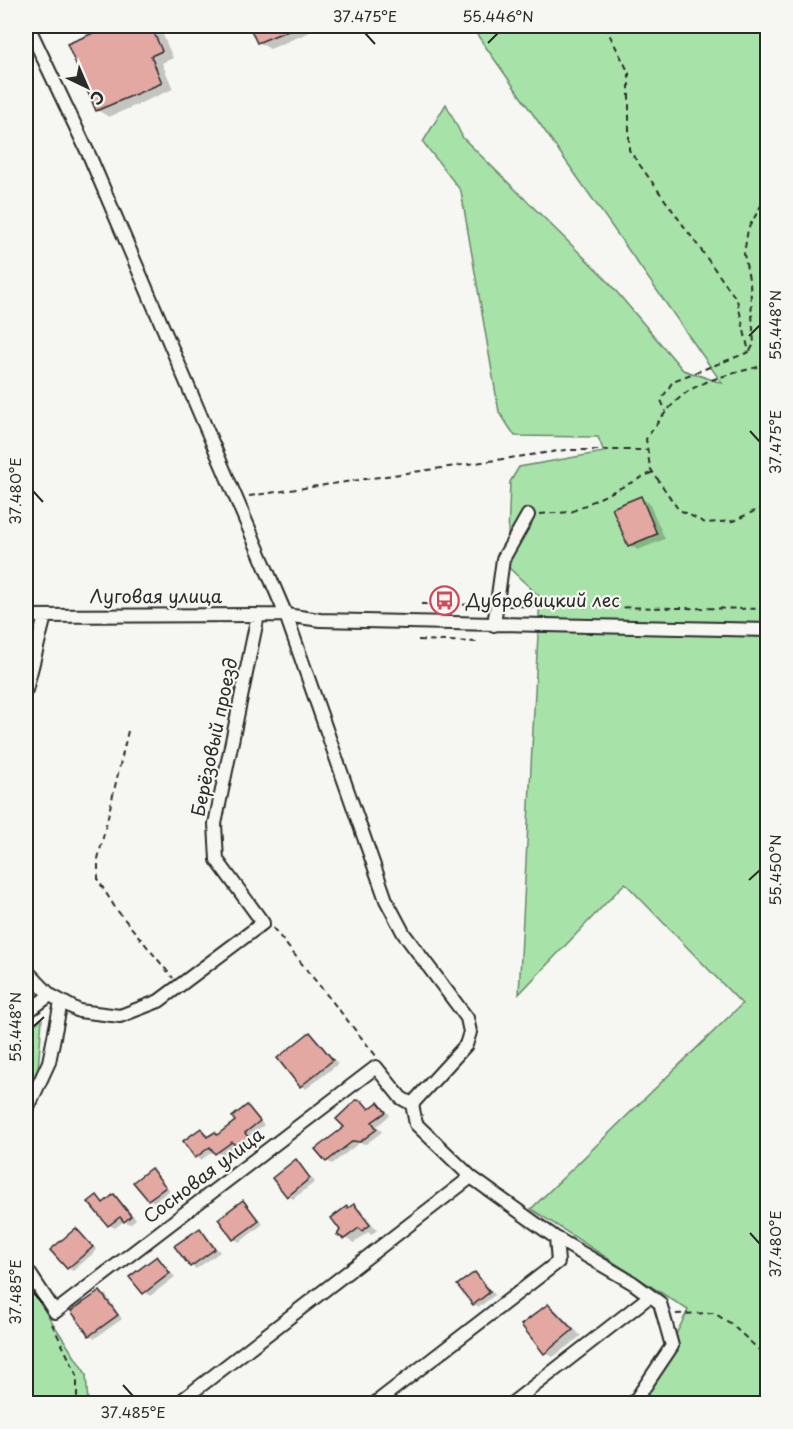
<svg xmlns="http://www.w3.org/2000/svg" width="793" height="1429" font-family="'Playpen Sans',sans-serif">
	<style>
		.green { fill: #a7e3a9; stroke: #69876a; stroke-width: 1.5 }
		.shadow { fill: #0003 }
		.building { fill: #e3a8a1; stroke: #2b2b2b; stroke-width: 1.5 }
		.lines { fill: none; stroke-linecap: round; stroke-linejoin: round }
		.minor-casing { stroke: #2b2b2b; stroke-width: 16 }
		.path { stroke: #2b2b2b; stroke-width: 2; stroke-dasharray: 6 4.5; stroke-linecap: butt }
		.minor { stroke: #f6f6f2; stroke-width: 12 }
		.ticks { fill: none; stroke: #2b2b2b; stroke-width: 2 }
		.labels { text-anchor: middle; stroke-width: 4.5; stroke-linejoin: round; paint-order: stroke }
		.street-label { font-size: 18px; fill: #2b2b2b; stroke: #f6f6f2 }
		.poi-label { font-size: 18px; fill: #2b2b2b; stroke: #f6f6f2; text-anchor: start }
		.neatline { fill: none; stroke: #2b2b2b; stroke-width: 2 }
		.ticks-label { font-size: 15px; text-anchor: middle; fill: #2b2b2b }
	</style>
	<rect width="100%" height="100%" fill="#f6f6f2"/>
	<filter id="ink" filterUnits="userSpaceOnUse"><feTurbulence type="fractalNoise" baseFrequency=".0167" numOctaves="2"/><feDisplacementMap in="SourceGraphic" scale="12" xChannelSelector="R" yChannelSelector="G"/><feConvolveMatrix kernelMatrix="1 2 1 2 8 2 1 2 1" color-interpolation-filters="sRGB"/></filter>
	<g filter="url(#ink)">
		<path class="green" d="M 471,26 L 767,26 L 767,1403 L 642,1403 L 688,1310 L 531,1209 L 742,1004 L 625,883 L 519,994 L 540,597 L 507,566 L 510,482 L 519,467 L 604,452 L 598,437 L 515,436 L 499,412 L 461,191 L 423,142 L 446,104 L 463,138 L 604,277 L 683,370 L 722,383 Z
			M 42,1019 L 37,1083 L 26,1099 L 26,1030 Z
			M 26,1282 L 86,1374 L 88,1403 L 26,1403 Z"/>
		<path class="shadow" d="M 114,26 L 159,26 L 173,58 L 162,63 L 173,89 L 109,117 L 97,110 L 69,45 Z
			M 251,26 L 307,26 L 310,32 L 270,49 L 258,42 Z
			M 641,498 L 649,503 L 665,539 L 638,550 L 629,545 Z
			M 311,1033 L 338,1064 L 306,1089 L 301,1086 Z
			M 362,1102 L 371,1110 L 379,1104 L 390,1115 L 377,1126 L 382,1132 L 366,1144 L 359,1143 L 332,1164 L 327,1161 Z
			M 248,1107 L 264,1125 L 249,1136 L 255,1144 L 245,1152 L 236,1145 L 222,1156 L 215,1150 L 201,1160 L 196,1157 L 201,1130 L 210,1138 L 218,1136 L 237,1122 Z
			M 296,1161 L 315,1182 L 293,1199 L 288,1196 Z
			M 151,1170 L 170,1190 L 154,1202 L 149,1199 Z
			M 97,1196 L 105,1203 L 114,1196 L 119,1199 L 136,1219 L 130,1224 L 124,1221 L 115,1228 L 109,1225 L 90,1202 Z
			M 243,1202 L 263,1224 L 240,1242 L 234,1239 Z
			M 354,1206 L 362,1211 L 377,1230 L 371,1235 L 368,1232 L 354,1243 L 339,1235 L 350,1209 Z
			M 77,1229 L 97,1250 L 73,1271 L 68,1268 Z
			M 200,1229 L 220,1252 L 196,1269 L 191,1266 Z
			M 157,1257 L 175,1277 L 150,1296 L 131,1277 Z
			M 475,1273 L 495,1295 L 479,1307 L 474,1304 Z
			M 100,1292 L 106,1295 L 122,1319 L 95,1338 L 90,1335 Z
			M 548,1305 L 556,1310 L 581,1336 L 553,1357 L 545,1352 Z"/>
		<path class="building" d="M 110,26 L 151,26 L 162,51 L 151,56 L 162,83 L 96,111 L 67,44 Z
			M 249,26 L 299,26 L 257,43 Z
			M 641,496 L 657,534 L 628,546 L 612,508 Z
			M 310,1032 L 333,1060 L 300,1087 L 277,1058 Z
			M 356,1100 L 362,1101 L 369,1109 L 378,1102 L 386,1112 L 372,1122 L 377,1129 L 360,1142 L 353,1141 L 326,1162 L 315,1149 L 344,1127 L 336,1119 Z
			M 247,1105 L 260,1121 L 245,1133 L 251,1141 L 239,1150 L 232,1142 L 215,1154 L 210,1147 L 195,1158 L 183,1141 L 201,1128 L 207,1137 L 215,1132 L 217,1135 L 235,1121 L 232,1117 Z
			M 296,1159 L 310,1178 L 287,1197 L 272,1178 Z
			M 151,1168 L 166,1187 L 148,1200 L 133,1182 Z
			M 114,1194 L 131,1216 L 124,1222 L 120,1217 L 108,1226 L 88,1202 L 97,1195 L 103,1203 Z
			M 243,1200 L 259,1221 L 233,1240 L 218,1219 Z
			M 354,1204 L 370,1225 L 362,1231 L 359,1228 L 344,1239 L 337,1235 L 340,1230 L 331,1218 L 347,1206 L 348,1208 Z
			M 76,1228 L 93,1247 L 67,1269 L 50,1250 Z
			M 200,1228 L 215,1249 L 190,1267 L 174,1246 Z
			M 157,1256 L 170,1273 L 143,1294 L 129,1277 Z
			M 475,1272 L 490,1292 L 473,1305 L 457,1285 Z
			M 100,1291 L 118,1315 L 89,1336 L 71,1311 Z
			M 548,1304 L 573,1330 L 544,1354 L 521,1325 Z"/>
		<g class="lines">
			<defs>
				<path id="minor" d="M 28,26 L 90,157 L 286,615 L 386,900 L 404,934 L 467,1018 L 470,1032 L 466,1045 L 412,1104 L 416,1124 L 471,1177 L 556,1238 L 633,1283 L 660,1303 L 672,1346 L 633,1404
					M 26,616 L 286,615 L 320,620 L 768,630
					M 494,625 L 503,559 L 528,515
					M 26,690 L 45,616
					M 26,970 L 50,995 L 79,1011 L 120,1016 L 159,1001 L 263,923 L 217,860 L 215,824 L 258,615
					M 26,1013 L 50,995
					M 26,1112 L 49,1062 L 61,1002
					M 26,1268 L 55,1312 L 376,1067 L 401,1098 L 412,1104
					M 177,1404 L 471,1177
					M 374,1404 L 558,1262 L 556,1238
					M 511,1404 L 650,1296"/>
			</defs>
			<use href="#minor" class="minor-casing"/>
			<path class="path" d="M 605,26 L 629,73 L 629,150 L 737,300 L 749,352 L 673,381 L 661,400 L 666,412
				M 750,351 L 754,344 L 750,284 L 744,254 L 748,229 L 768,193
				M 768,364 C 742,372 709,377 687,392 C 670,404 658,422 646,439 L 650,468 L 678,509 L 705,523 L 733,521 L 768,505
				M 249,496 L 565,450 L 648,450
				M 540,514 L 571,512 L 653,472
				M 421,604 L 484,605
				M 508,606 L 768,609
				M 418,640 L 479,642
				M 128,731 L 98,859 L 98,880 L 116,909 L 173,978
				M 273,928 L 377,1057
				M 676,1314 L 714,1313 L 730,1323 L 768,1358
				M 52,1324 L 77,1375 L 77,1404"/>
			<use href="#minor" class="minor"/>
		</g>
	</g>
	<path class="ticks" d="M 365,33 L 375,44M 488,43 L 498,33M 749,336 L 760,325M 750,431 L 760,442M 33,491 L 43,502M 749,880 L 760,870M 33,1027 L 44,1017M 750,1233 L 760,1244M 33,1292 L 43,1303M 123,1385 L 133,1396"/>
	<defs>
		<symbol id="bus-ring" viewBox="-11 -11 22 22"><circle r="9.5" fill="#f6f6f2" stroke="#d1495b" stroke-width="1.5"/><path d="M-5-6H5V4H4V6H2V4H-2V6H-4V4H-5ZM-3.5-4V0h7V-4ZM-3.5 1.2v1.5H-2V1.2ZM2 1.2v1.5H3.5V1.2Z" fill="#d1495b"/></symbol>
	</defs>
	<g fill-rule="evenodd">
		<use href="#bus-ring" x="428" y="584" width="33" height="33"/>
	</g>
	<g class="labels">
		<g class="street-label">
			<text x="156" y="603">Луговая улица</text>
			<text transform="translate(215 737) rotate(-78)" y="6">Берёзовый проезд</text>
			<text transform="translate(204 1176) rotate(-37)" y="6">Сосновая улица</text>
		</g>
		<g class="poi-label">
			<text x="466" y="607">Дубровицкий лес</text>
		</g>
	</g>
	<rect width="793" height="1429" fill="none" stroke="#f6f6f2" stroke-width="66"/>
	<g transform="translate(87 87) rotate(136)" stroke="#f6f6f2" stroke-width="4.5" paint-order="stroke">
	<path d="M0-4.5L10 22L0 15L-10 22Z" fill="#2b2b2b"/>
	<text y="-9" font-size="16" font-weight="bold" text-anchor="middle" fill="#2b2b2b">С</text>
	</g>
	<rect x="33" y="33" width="727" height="1363" class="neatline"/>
	<g class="ticks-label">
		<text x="365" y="22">37.475°E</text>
		<text x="498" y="22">55.446°N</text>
		<text transform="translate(776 325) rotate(-90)" y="5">55.448°N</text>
		<text transform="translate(776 442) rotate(-90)" y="5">37.475°E</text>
		<text transform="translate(16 491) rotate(-90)" y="5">37.480°E</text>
		<text transform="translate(776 870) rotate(-90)" y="5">55.450°N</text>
		<text transform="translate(16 1027) rotate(-90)" y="5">55.448°N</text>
		<text transform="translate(776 1244) rotate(-90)" y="5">37.480°E</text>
		<text transform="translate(16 1292) rotate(-90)" y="5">37.485°E</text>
		<text x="133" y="1418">37.485°E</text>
	</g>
</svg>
